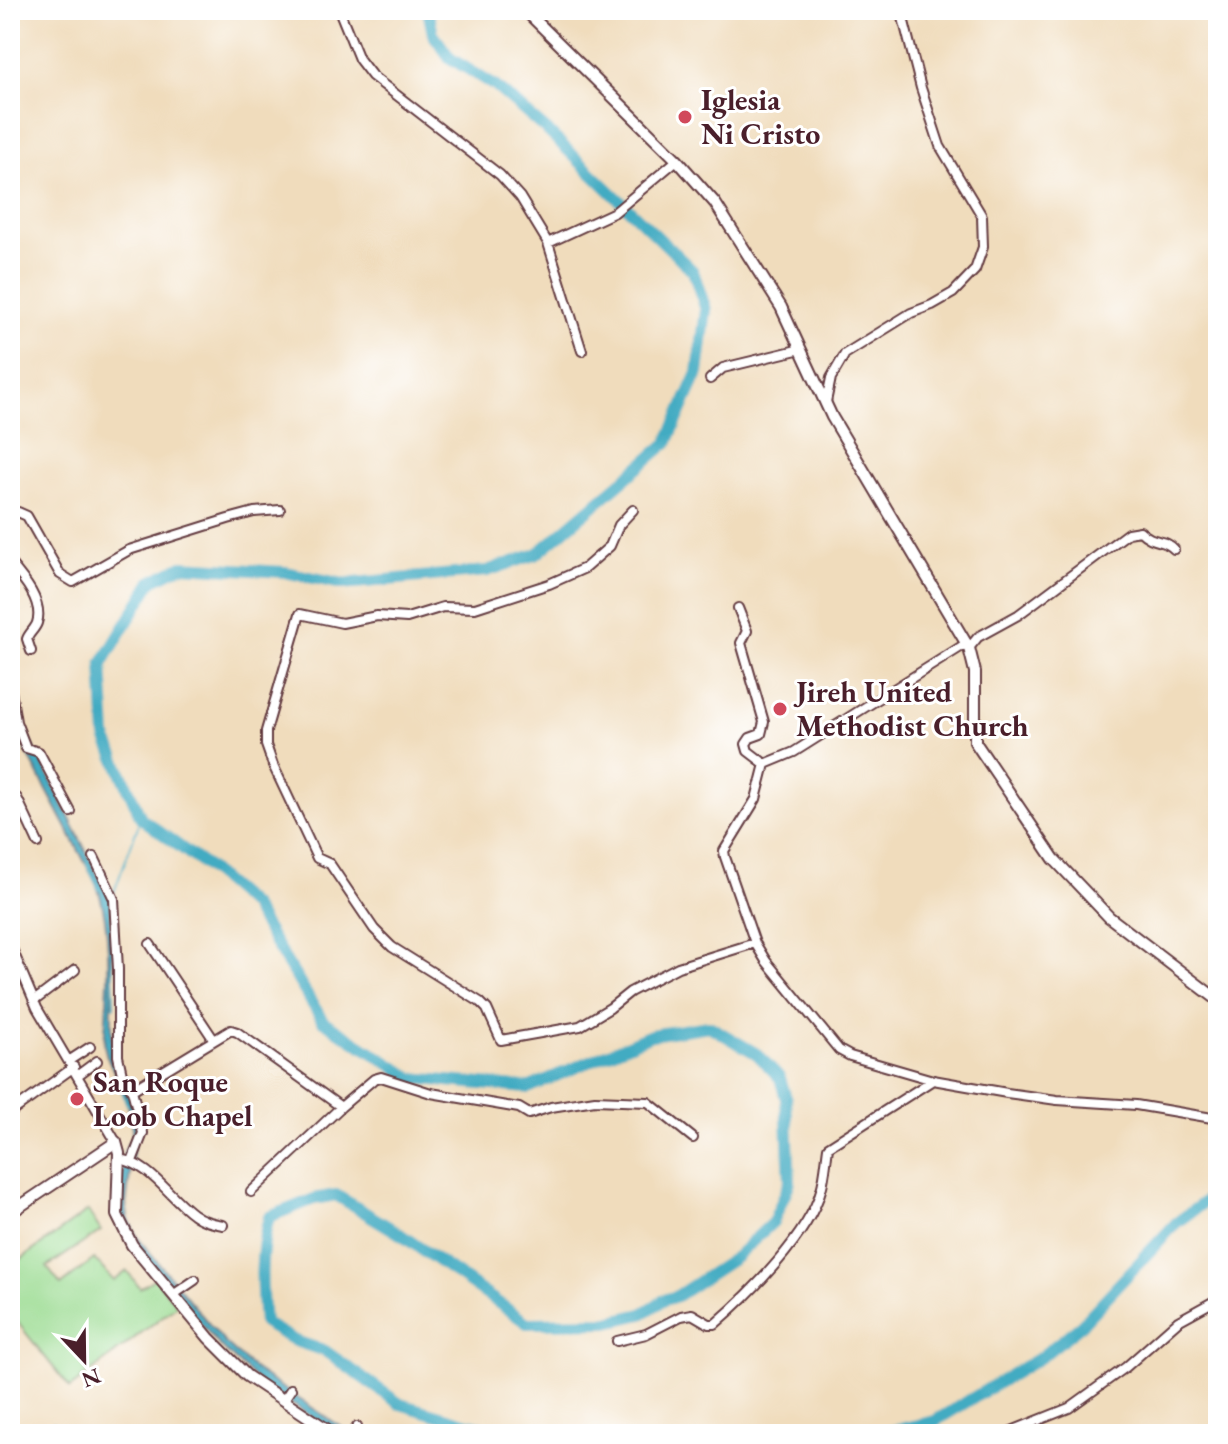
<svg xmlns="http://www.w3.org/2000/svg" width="1228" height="1444" font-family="'EB Garamond',serif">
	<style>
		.green { fill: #9cdc93; stroke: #737e5f; stroke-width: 2 }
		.water { fill: #42abc2; stroke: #466576; stroke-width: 2 }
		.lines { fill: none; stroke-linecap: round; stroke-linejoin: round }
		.stream { stroke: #42abc2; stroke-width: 2 }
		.river { stroke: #42abc2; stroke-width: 12 }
		.minor-casing { stroke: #633b41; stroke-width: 12 }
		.tertiary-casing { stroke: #633b41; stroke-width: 14 }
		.minor { stroke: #fff; stroke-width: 8 }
		.tertiary { stroke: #fff; stroke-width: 10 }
		.poi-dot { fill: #d1495b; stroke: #fff; stroke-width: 3 }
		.labels { text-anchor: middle; stroke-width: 6; stroke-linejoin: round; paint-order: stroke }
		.poi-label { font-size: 30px; font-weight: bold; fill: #4a1f2b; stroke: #fff; text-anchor: start }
	</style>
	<rect width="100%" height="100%" fill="#fff"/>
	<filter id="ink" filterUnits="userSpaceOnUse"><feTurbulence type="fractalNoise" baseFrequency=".0125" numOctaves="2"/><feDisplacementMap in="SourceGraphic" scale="16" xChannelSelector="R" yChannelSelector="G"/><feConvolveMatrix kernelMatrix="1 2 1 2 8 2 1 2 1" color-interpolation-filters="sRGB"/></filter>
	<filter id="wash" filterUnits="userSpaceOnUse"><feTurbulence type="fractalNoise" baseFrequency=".006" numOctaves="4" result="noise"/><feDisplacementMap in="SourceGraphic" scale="32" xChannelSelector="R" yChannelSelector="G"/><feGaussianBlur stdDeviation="1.8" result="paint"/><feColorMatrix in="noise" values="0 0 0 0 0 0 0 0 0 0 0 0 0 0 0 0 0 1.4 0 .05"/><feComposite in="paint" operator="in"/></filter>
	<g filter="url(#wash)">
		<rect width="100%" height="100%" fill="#f0dcbc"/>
		<path class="green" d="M 88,1211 L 101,1231 L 47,1267 L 61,1285 L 94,1259 L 114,1281 L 127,1271 L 140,1288 L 155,1278 L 177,1305 L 70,1388 L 10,1313 L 10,1267 Z"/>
		<path class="water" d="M 10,648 L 24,727 L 111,901 L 112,1053 L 129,1089 L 137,1121 L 126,1204 L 128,1218 L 137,1237 L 224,1342 L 255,1370 L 352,1434 L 339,1434 L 261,1384 L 219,1345 L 131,1240 L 119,1213 L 124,1152 L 132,1135 L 132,1123 L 124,1092 L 107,1057 L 104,1045 C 108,994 114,931 96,883 L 25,749 L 10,707 Z"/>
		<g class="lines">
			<path class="stream" d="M 86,863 L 99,890
				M 114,892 L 141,818
				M 112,946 L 114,1007
				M 120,1085 L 127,1105
				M 39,1434 L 54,1422"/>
			<path class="river" d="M 428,10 L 433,34 L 450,58 L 495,86 L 553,136 L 693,271 L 706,310 L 698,373 L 667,443 L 537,554 L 487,571 L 343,584 L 285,572 L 182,566 L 152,581 L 102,664 L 106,737 L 141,818 L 206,866 L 252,906 L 323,1021 L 412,1078 L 528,1088 L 651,1035 L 709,1026 L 757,1054 L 780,1078 L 786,1098 L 790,1182 L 773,1222 L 736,1257 L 677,1296 L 664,1300 L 642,1314 L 608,1322 L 527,1323 L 397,1232 L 336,1195 L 314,1199 L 269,1217 C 259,1253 261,1286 264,1323 L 295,1341 L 325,1351 L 400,1404 L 464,1423 L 513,1434
				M 878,1434 L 935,1421 L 1041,1357 L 1081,1325 L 1176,1223 L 1218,1192"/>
		</g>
	</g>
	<g filter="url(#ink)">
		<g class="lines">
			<defs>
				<path id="minor" d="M 339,10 L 359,59 L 372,76 L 500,175 L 520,197 L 548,243 L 582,351
					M 548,243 L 615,212 L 677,160
					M 710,379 L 723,368 L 801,349
					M 826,402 L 831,378 L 845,354 L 911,313 L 932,305 L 953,293 L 975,270 L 983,247 L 982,216 L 940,146 L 921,88 L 901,10
					M 633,510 L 619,525 L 610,546 L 585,568 L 549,584 L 475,608 L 443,607 L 407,618 L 377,616 L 342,623 L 300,614 L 266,731 L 266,745 L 273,765 L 317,858 L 330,864 L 374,929 L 392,947 L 480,1002 L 487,1009 L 501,1040 L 580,1026 L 610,1008 L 630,992 L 678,967 L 755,943
					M 10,513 L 18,512 L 27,516 L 60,574 L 73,582 L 129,550 L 228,519 L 254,512 L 280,510
					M 10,563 C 22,577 44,602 37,623 C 35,629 29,633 27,639 L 31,651
					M 738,608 L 747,631 L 741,643 L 764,722 L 761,734 L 750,738 L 746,744 L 748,751 L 765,764 L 756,799 L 724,851 L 725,857 L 755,943 L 766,961 L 839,1050 L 850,1056 L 933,1080 L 1007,1093 L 1057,1100 L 1136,1105 L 1218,1119
					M 969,648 L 978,637 L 1018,615 L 1128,533 L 1140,531 C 1154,545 1164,538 1174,549
					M 10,685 L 16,722 L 26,748 L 39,752 L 71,812
					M 765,764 L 794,752 L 967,643
					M 10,792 L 17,798 L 38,843
					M 94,857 L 114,899 L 118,969 L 118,1056 L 122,1074 L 132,1090
					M 10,944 L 37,1008 L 116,1142
					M 150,944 L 214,1040
					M 34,1001 L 75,970
					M 70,1060 L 90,1047
					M 78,1075 L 97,1061
					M 341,1107 L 374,1079 L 381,1077 L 431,1093 L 519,1108 L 529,1114 L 551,1107 L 595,1100 L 648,1102 L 693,1138
					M 10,1113 L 74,1067
					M 119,1159 C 151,1164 168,1196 193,1214 C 202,1221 213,1223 223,1225
					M 132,1161 L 143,1133 L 132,1090 L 231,1030 L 237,1032 L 341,1107 L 251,1192
					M 173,1295 L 195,1280
					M 617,1341 L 646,1334 L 681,1316 L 692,1314 L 709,1324 L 715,1324 C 750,1294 809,1235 821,1190 C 825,1177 826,1161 828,1147 L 933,1080
					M 283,1401 L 291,1389
					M 352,1434 L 357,1427
					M 1004,1434 L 1069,1408 L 1126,1367 L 1178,1321 L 1218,1299"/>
				<path id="tertiary" d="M 525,10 L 677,160 L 715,203 L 781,307 L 832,417 L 969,648 L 975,672 L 975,742 L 1054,859 L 1109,917 L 1218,1000
					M 10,1213 L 116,1142 L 119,1153 L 117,1215 L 132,1245 L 209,1338 L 247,1376 L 334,1434"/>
			</defs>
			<use href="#minor" class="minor-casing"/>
			<use href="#tertiary" class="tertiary-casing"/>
			<use href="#minor" class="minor"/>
			<use href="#tertiary" class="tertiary"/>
		</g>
	</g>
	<g class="poi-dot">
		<circle cx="685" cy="117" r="8"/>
		<circle cx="780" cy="709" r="8"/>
		<circle cx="77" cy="1099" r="8"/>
	</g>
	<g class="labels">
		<g class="poi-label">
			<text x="701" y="110">Iglesia<tspan x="701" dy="34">Ni Cristo</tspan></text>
			<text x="796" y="702">Jireh United<tspan x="796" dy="34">Methodist Church</tspan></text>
			<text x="93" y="1092">San Roque<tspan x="93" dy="34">Loob Chapel</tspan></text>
		</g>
	</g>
	<rect width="1228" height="1444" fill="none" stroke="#fff" stroke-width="40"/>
	<g transform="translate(84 1360) rotate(158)" stroke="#ffffff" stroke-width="6" paint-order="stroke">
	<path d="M0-6L14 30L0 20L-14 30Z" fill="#4a1f2b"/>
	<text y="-12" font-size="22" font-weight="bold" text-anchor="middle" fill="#4a1f2b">N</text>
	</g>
</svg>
